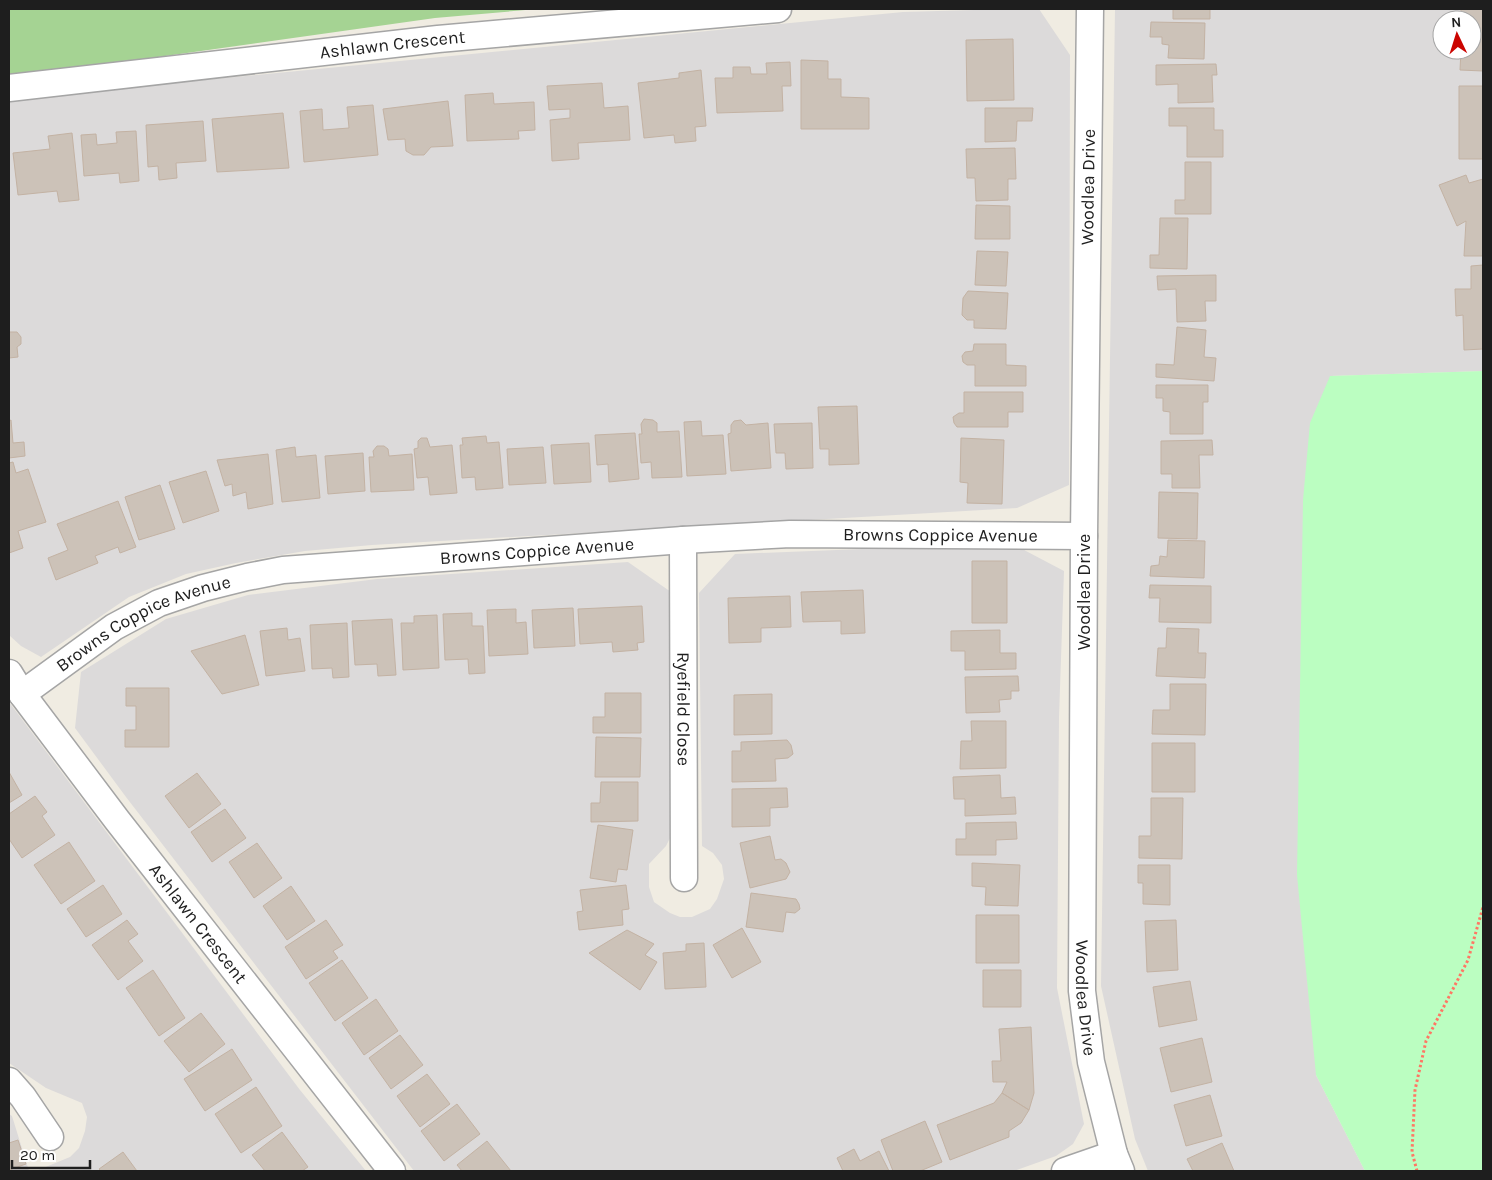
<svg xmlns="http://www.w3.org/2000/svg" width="1492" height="1180" font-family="Karla,sans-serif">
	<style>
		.residential { fill: #dcdada; fill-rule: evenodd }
		.forest { fill: #a5d393 }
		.park { fill: #bbfec1 }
		.building { fill: #ccc2b8; stroke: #c3b2a3 }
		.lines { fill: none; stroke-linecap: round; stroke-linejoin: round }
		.minor-casing { stroke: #a5a5a5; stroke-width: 29 }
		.path { stroke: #ff7764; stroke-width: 3; stroke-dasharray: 2.5 2.5; stroke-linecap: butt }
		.minor { stroke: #fff; stroke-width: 26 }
		.labels { text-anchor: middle; stroke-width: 4.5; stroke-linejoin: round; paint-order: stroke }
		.street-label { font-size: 18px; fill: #1e1e1e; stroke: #fff }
	</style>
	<rect width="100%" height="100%" fill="#f0ece2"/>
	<path class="residential" d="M 1009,9 L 1039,9 L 1070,55 L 1069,485 L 1017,508 L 372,545 L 305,551 L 236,563 L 186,574 L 129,597 L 41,657 L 21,646 L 9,635 L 9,101 L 91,91 L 903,12 Z
		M 1115,9 L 1483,9 L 1483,371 L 1330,376 L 1316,1075 L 1365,1171 L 1148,1171 L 1135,1139 L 1101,986 ZM 1442,20 L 1472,20 L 1472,50 L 1442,50 Z
		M 1011,543 L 1064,571 L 1059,717 L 1057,988 L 1084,1124 L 1073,1144 L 1056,1156 L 1014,1171 L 414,1171 L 126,797 L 75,728 L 81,672 L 166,619 L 248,595 L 377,579 L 628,562 L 671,592 L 671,836 L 666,846 L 649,864 L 649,887 L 654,902 L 670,913 L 680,917 L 692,917 L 710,909 L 717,899 L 724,879 L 722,865 L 713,853 L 702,846 L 699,593 L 735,554 Z
		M 9,702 L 300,1090 L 366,1171 L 36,1171 L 70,1157 L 79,1148 L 85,1131 L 87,1117 L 82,1103 L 46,1088 L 9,1063 Z
		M 9,1114 L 12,1116 L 29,1171 L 9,1171 Z"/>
	<path class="forest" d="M 9,9 L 537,9 L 435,18 L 9,78 Z"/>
	<path class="park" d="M 1483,371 L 1483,1171 L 1365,1171 L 1316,1075 L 1297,875 L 1303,500 L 1310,423 L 1330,376 Z"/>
	<path class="building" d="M 1173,9 L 1210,9 L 1210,19 L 1173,19 Z
		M 1461,9 L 1483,9 L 1483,71 L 1460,70 L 1461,50 L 1472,50 L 1472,20 L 1461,20 Z
		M 1151,22 L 1205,23 L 1204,59 L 1168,58 L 1169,45 L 1162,44 L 1162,37 L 1150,37 Z
		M 1013,39 L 1014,100 L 967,101 L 966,40 Z
		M 801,60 L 828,61 L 828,79 L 841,79 L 841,97 L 869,98 L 869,129 L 801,129 Z
		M 790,62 L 791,86 L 782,86 L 783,111 L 717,113 L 715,78 L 733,78 L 733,67 L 750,67 L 751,74 L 767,74 L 766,63 Z
		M 1216,64 L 1217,75 L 1212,75 L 1213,102 L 1178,103 L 1178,84 L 1156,85 L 1156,65 Z
		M 701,70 L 706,126 L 695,127 L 696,141 L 675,143 L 674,135 L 644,138 L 638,83 L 679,78 L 679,73 Z
		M 602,83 L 604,108 L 628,106 L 630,140 L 578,143 L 579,159 L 552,161 L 550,120 L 570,118 L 570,109 L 549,110 L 547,86 Z
		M 1459,86 L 1483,86 L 1483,159 L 1459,159 Z
		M 493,93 L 494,104 L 534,102 L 535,130 L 518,131 L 519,139 L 467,141 L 465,95 Z
		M 448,101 L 453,146 L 431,147 L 424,155 L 413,155 L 406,151 L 405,139 L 388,140 L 383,109 Z
		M 373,105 L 378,155 L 304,162 L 300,111 L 322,109 L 323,130 L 349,128 L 347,107 Z
		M 985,108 L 1033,108 L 1032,121 L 1017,121 L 1016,141 L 985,142 Z
		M 1169,108 L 1214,108 L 1214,130 L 1223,130 L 1223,157 L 1187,157 L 1187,126 L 1169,126 Z
		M 283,113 L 289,168 L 217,172 L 212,119 Z
		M 203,121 L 206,161 L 176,163 L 177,178 L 159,180 L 158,166 L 148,167 L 146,125 Z
		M 136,131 L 139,181 L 120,183 L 119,173 L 84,176 L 81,135 L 96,134 L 97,145 L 117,143 L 116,132 Z
		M 72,133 L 79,200 L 59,202 L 57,191 L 18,195 L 13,153 L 50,149 L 48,136 Z
		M 1015,148 L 1016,179 L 1008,179 L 1008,200 L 976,201 L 975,178 L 967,178 L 966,149 Z
		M 1185,162 L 1211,162 L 1211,214 L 1175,214 L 1175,200 L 1185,200 Z
		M 1466,175 L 1469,183 L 1483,179 L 1483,256 L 1464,256 L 1466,221 L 1457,226 L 1439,185 Z
		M 976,205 L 1010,206 L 1010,239 L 975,239 Z
		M 1160,218 L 1188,218 L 1187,269 L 1150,268 L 1150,255 L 1159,255 Z
		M 977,251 L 1008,252 L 1006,286 L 975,285 Z
		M 1483,265 L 1483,349 L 1464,350 L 1463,315 L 1456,316 L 1455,289 L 1471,289 L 1471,266 Z
		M 1216,275 L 1216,301 L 1205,301 L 1206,321 L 1177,322 L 1176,289 L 1158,290 L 1157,276 Z
		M 968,291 L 1008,293 L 1006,329 L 974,328 L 974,320 L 967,320 L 962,315 L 963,298 Z
		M 1177,327 L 1206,330 L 1204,357 L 1216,358 L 1214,381 L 1156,377 L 1156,364 L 1174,365 Z
		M 9,332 L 17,332 L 21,337 L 21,344 L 17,347 L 18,357 L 9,358 Z
		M 974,344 L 1006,344 L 1006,365 L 1026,366 L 1026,386 L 975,386 L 975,365 L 967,365 L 963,362 L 962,356 L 965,352 L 973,351 Z
		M 1156,385 L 1208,385 L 1208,402 L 1203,402 L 1203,434 L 1170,434 L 1170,412 L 1163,411 L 1163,398 L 1156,398 Z
		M 964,392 L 1023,392 L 1023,412 L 1008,412 L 1008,427 L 957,427 L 954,423 L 953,417 L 959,413 L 964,413 Z
		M 857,406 L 859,464 L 829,465 L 829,449 L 820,449 L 818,407 Z
		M 644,419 L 653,420 L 657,423 L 657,432 L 679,431 L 682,477 L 652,478 L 651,462 L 641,463 L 639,434 L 642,434 L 641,424 Z
		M 11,420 L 13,443 L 24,442 L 25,456 L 9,458 L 9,421 Z
		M 741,420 L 746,425 L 768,423 L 771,468 L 731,471 L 728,434 L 731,433 L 731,425 L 734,421 Z
		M 701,421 L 702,436 L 723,435 L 726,474 L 687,476 L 684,422 Z
		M 812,423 L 813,468 L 786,469 L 785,453 L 776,453 L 774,424 Z
		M 635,433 L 639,479 L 609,482 L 608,464 L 597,465 L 595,435 Z
		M 486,436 L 487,443 L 499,442 L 503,488 L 476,490 L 475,477 L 462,478 L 460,445 L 463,445 L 462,438 Z
		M 421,438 L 427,438 L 430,447 L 452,445 L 457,493 L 430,495 L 428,477 L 417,478 L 414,449 L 418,448 L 418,441 Z
		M 961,438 L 1004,440 L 1002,504 L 967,503 L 968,483 L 960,482 Z
		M 1212,440 L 1213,455 L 1199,455 L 1200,488 L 1172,488 L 1172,474 L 1161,474 L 1161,441 Z
		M 589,443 L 591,482 L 554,484 L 551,445 Z
		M 377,446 L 384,446 L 388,449 L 389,456 L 412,454 L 414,490 L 371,492 L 369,457 L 374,457 L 373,451 Z
		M 295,447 L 296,457 L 316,455 L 320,498 L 282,502 L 276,450 Z
		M 543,447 L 546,483 L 509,485 L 507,449 Z
		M 363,453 L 365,491 L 328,494 L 325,456 Z
		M 268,454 L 273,504 L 248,509 L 246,492 L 233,496 L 232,484 L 225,486 L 217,460 Z
		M 13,462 L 16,473 L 28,469 L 46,522 L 18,531 L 23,548 L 9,553 L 9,463 Z
		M 206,471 L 219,511 L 183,523 L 169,482 Z
		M 160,485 L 175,529 L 139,540 L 125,497 Z
		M 1159,492 L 1198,493 L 1197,539 L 1158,538 Z
		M 118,501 L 136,547 L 120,553 L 118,547 L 95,556 L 98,563 L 56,580 L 48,558 L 68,550 L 57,524 Z
		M 1168,540 L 1205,541 L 1204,578 L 1150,576 L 1151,566 L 1159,565 L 1160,556 L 1167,557 Z
		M 972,561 L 1007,561 L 1007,623 L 972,623 Z
		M 1150,585 L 1211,586 L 1211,623 L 1159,622 L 1160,598 L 1149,598 Z
		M 863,590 L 865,633 L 841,634 L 841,621 L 803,622 L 801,592 Z
		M 790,596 L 791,627 L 761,628 L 761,642 L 729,643 L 728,598 Z
		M 642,606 L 644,642 L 637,643 L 638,650 L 613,652 L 612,642 L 580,644 L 578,609 Z
		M 573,608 L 575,646 L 534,648 L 532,610 Z
		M 516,609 L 516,623 L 526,622 L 528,654 L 489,656 L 487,610 Z
		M 472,613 L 472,626 L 483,626 L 485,673 L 469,674 L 468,659 L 445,660 L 443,614 Z
		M 437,615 L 439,668 L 403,670 L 401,623 L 414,623 L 414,616 Z
		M 392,619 L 396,675 L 378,676 L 377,664 L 355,665 L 352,621 Z
		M 347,623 L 349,677 L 333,678 L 332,668 L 312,669 L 310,625 Z
		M 287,628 L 288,640 L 300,638 L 305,671 L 266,676 L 260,631 Z
		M 1167,628 L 1199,629 L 1198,653 L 1206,653 L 1205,678 L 1156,676 L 1158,648 L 1166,648 Z
		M 1000,630 L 1000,653 L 1016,653 L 1016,669 L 965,670 L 965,651 L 951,651 L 951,631 Z
		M 245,635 L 259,685 L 222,694 L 191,651 Z
		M 1018,676 L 1019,691 L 1011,691 L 1011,699 L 999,700 L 1000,712 L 966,713 L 965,677 Z
		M 1170,684 L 1206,684 L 1205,735 L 1152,734 L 1153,710 L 1170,710 Z
		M 126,688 L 169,688 L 169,747 L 125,747 L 125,730 L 136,730 L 136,706 L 126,706 Z
		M 605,693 L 641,693 L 641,733 L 593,733 L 593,717 L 605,717 Z
		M 772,694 L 772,734 L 734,735 L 734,695 Z
		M 971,721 L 1006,721 L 1006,768 L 960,769 L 961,741 L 972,741 Z
		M 596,737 L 641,738 L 640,777 L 595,777 Z
		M 787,740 L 791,745 L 793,754 L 788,758 L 775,759 L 776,781 L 732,782 L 732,751 L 741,751 L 741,742 Z
		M 1152,743 L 1195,743 L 1195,792 L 1152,792 Z
		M 9,772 L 22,795 L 9,803 Z
		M 197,773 L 221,804 L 189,828 L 165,796 Z
		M 1000,775 L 1001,798 L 1015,797 L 1016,814 L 965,816 L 965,799 L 954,799 L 953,777 Z
		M 601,782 L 638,782 L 638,821 L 591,822 L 591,803 L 600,803 Z
		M 787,788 L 788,807 L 770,808 L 770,826 L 732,827 L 732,789 Z
		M 35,796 L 47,812 L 42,816 L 55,835 L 22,858 L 9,839 L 9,814 Z
		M 1151,798 L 1183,798 L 1182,859 L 1139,858 L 1139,836 L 1151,836 Z
		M 225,809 L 246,838 L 212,862 L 191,832 Z
		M 1016,822 L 1017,839 L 996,840 L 996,855 L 956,855 L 956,839 L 966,839 L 966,823 Z
		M 598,825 L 633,830 L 627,870 L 618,869 L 616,882 L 590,878 Z
		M 770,836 L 775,860 L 781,859 L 786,863 L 790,872 L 786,879 L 750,888 L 740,843 Z
		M 69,842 L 95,881 L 61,904 L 34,865 Z
		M 257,843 L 282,878 L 254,898 L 229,862 Z
		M 972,863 L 1020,865 L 1018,906 L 985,905 L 986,887 L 972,886 Z
		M 1138,865 L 1170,865 L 1170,905 L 1143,904 L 1143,883 L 1138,883 Z
		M 103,885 L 122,914 L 86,937 L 67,909 Z
		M 626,885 L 629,909 L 622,910 L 623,925 L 579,930 L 577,912 L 583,911 L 580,890 Z
		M 291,886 L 315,921 L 287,940 L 263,906 Z
		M 751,893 L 796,899 L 799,904 L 800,909 L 795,913 L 786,912 L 783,932 L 746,927 Z
		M 976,915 L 1019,915 L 1019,963 L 976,963 Z
		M 127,920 L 138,934 L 128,941 L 143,961 L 118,980 L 92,945 Z
		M 326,920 L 343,945 L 333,951 L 338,958 L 306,979 L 285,947 Z
		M 1176,920 L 1178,970 L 1147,972 L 1145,921 Z
		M 742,928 L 761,962 L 732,978 L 713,945 Z
		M 627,930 L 654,944 L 645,955 L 657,962 L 640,990 L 589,953 Z
		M 704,943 L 706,987 L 665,989 L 663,953 L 686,951 L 686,944 Z
		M 342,960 L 368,998 L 335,1021 L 309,983 Z
		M 153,970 L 185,1018 L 159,1036 L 126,988 Z
		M 983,970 L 1021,970 L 1021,1007 L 983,1007 Z
		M 1190,981 L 1197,1020 L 1159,1027 L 1153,987 Z
		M 376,999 L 398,1031 L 364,1055 L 342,1023 Z
		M 201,1013 L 225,1044 L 189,1072 L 164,1041 Z
		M 1031,1027 L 1034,1093 L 1029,1110 L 1002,1093 L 1007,1082 L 993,1082 L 992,1061 L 1001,1061 L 999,1029 Z
		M 400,1035 L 423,1065 L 391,1089 L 369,1058 Z
		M 1202,1038 L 1212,1082 L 1171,1092 L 1160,1048 Z
		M 232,1049 L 252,1080 L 205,1111 L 184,1079 Z
		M 427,1074 L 450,1104 L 420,1127 L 397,1096 Z
		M 256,1087 L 282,1126 L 241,1153 L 215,1114 Z
		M 1002,1093 L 1029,1110 L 1021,1123 L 1009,1131 L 1009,1137 L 950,1160 L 937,1125 L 994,1103 Z
		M 1210,1095 L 1222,1136 L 1186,1146 L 1174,1105 Z
		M 457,1104 L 480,1134 L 444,1161 L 421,1131 Z
		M 925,1121 L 942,1162 L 920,1171 L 893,1171 L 881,1140 Z
		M 282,1132 L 308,1167 L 302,1171 L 265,1171 L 252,1155 Z
		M 18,1140 L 26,1164 L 9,1170 L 9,1143 Z
		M 487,1141 L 511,1171 L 462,1171 L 457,1165 Z
		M 1222,1143 L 1234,1171 L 1193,1171 L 1187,1159 Z
		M 854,1149 L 860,1161 L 879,1151 L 889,1171 L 843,1171 L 837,1158 Z
		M 123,1152 L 137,1171 L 101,1171 L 99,1169 Z"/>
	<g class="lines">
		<defs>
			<g id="minor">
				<path id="s1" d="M 1090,9 L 1084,536 L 1082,991 L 1091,1062 L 1114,1154 L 1121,1171"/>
				<path id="s2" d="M 9,88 L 438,39 L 778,9"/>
				<path id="s3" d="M 683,540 L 684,878"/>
				<path id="s4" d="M 9,673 L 22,694 L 117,820 L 392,1171"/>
				<path id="s5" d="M 22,694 L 114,627 L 159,603 L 203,588 L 247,577 L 283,570 L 683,540 L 790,534 L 1084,536"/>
				<path d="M 9,1081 L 23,1097 L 50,1137"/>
				<path d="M 1065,1171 L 1114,1154"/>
			</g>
		</defs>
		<use href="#minor" class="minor-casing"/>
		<path class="path" d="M 1417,1171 L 1412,1152 L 1415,1090 L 1426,1041 L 1468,960 L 1483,907"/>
		<use href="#minor" class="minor"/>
	</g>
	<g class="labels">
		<g class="street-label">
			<text dy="6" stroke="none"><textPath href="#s2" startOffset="386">Ashlawn Crescent</textPath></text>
			<text transform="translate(1088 187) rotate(-89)" y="6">Woodlea Drive</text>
			<text dy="6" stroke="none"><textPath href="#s5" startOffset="952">Browns Coppice Avenue</textPath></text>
			<text dy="6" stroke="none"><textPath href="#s5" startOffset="548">Browns Coppice Avenue</textPath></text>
			<text transform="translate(1084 592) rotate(-90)" y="6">Woodlea Drive</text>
			<text dy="6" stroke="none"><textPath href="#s5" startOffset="142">Browns Coppice Avenue</textPath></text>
			<text dy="6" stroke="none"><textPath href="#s3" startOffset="169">Ryefield Close</textPath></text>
			<text dy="6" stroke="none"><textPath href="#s4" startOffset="314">Ashlawn Crescent</textPath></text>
			<text dy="6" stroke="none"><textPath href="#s1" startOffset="989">Woodlea Drive</textPath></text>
		</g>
	</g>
	<rect width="1492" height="1180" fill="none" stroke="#1e1e1e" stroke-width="20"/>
	<g transform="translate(1457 35) rotate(356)"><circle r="24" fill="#ffffff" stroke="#a5a5a5"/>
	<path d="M0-4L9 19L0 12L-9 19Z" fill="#cb0400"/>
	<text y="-8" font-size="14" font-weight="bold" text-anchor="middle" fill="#1e1e1e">N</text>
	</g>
	<path d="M12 1160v8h78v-8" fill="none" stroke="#1e1e1e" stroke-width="2.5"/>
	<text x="20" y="1160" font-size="15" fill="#1e1e1e" stroke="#ffffff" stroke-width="4" paint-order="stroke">20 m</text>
</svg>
